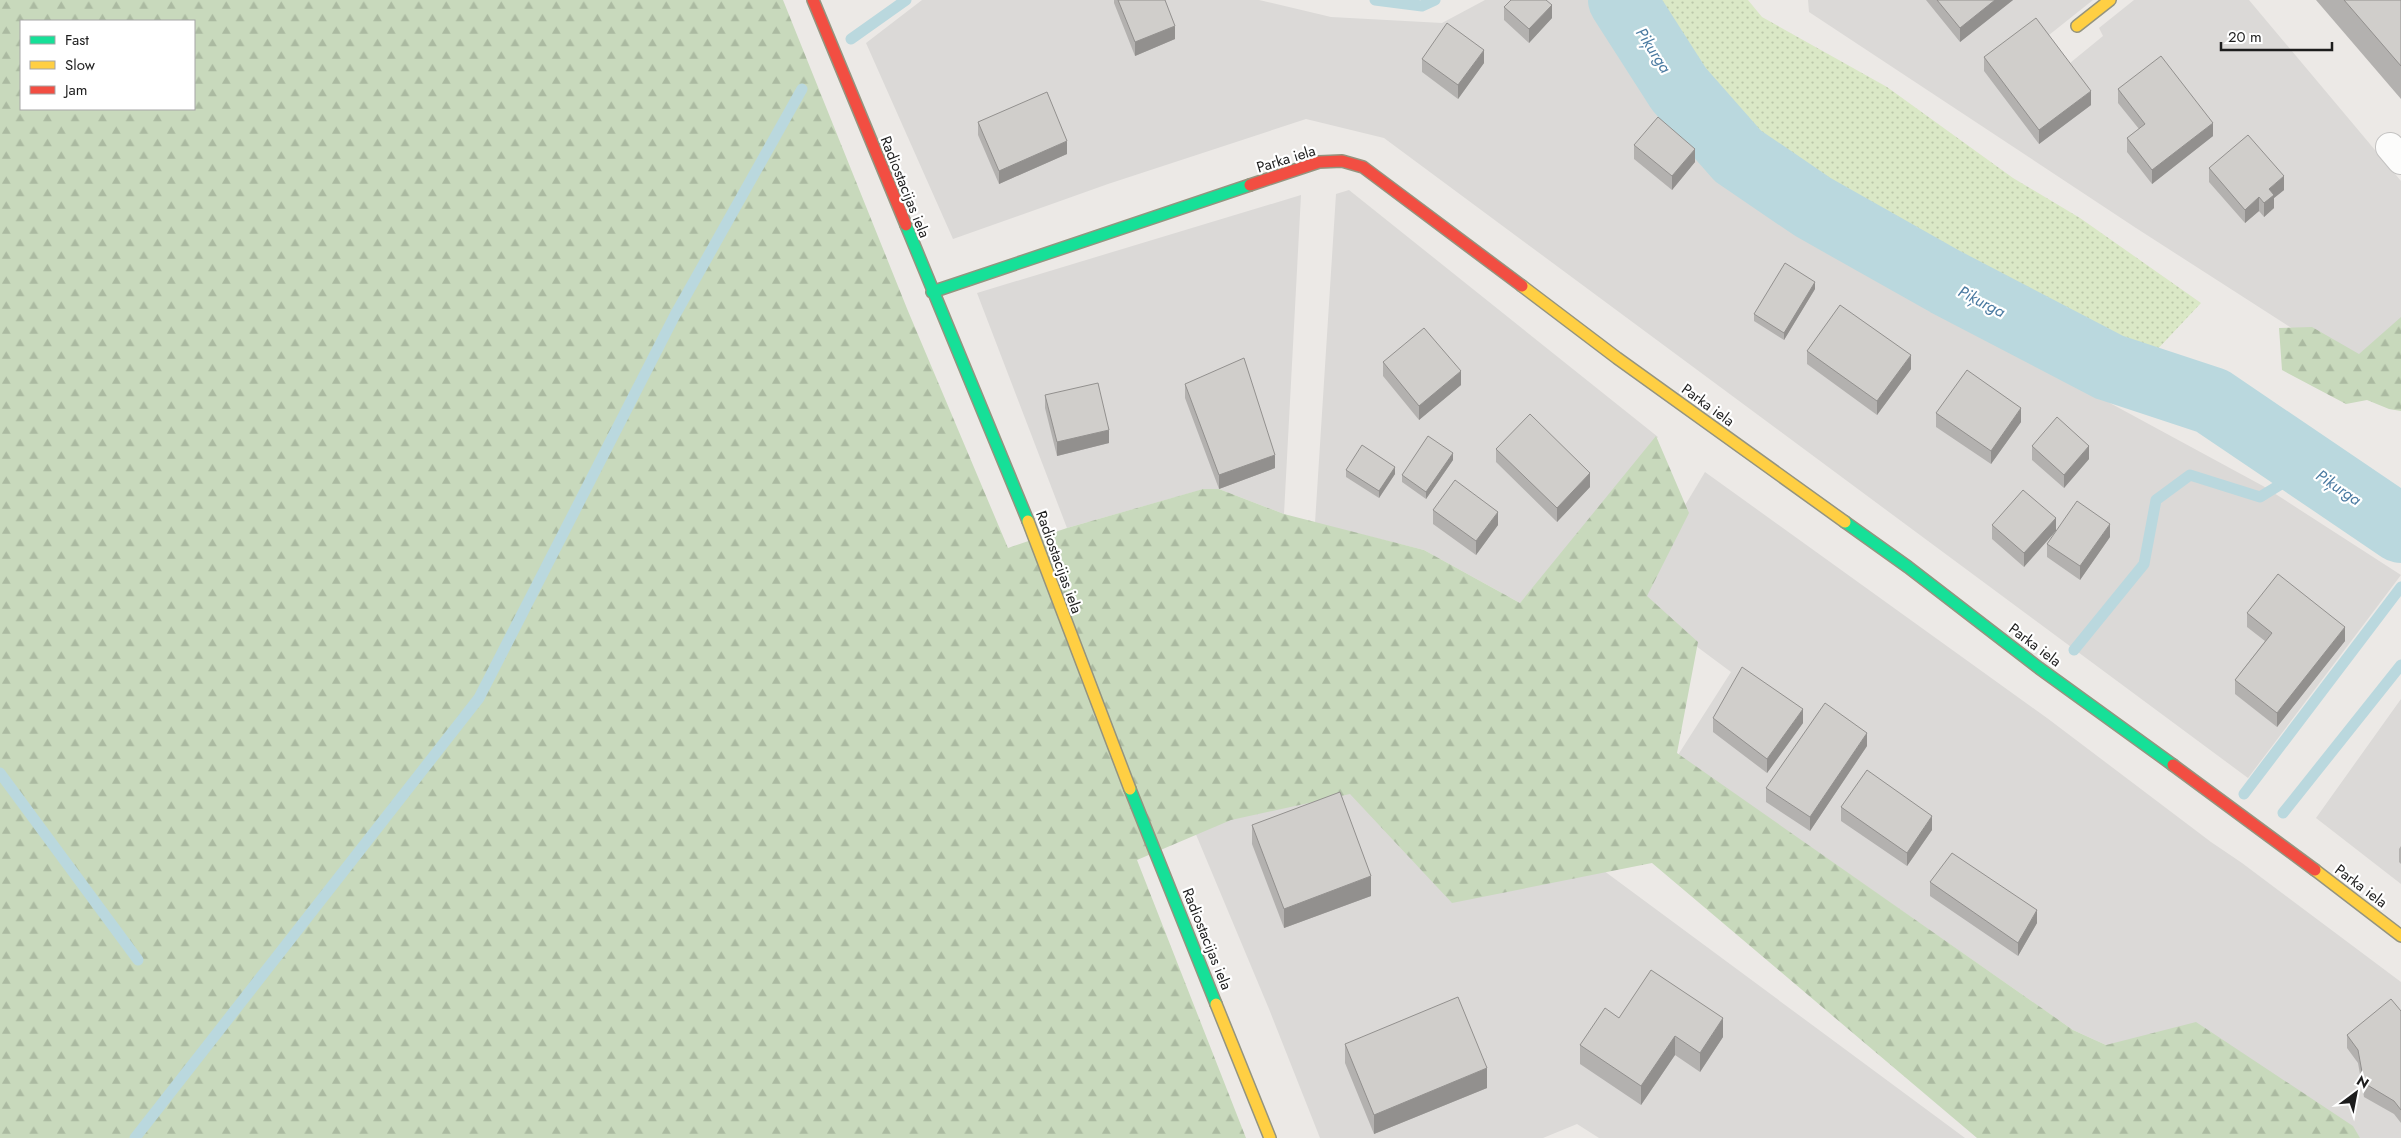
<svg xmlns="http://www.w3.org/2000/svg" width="2401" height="1138" font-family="Jost,sans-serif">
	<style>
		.residential { fill: #dbd9d7 }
		.grass { fill: url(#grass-dots) }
		.forest { fill: url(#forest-firs); fill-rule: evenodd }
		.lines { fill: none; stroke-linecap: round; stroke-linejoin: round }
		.stream { stroke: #bad8de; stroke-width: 11 }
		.river { stroke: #bad8de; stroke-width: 68 }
		.street-casing { stroke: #c4c3c2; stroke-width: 30 }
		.fast-casing { stroke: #94947f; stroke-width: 14 }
		.slow-casing { stroke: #94947f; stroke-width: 14 }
		.jam-casing { stroke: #94947f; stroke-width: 14 }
		.street { stroke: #fcfcfb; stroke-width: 28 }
		.fast { stroke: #16e098; stroke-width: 11 }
		.slow { stroke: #ffcf43; stroke-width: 11 }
		.jam { stroke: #f24e42; stroke-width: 11 }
		.wall { fill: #b3b1af }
		.shaded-wall { fill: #92908e }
		.building { fill: #d0cecb; stroke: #92908e }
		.labels { text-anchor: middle; stroke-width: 4.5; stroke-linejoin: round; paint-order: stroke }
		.street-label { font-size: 15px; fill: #1d1d1d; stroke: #fff }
		.water-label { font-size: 16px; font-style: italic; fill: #4a7aa1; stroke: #fff }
	</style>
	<defs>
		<pattern id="grass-dots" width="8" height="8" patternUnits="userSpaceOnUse" patternTransform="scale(1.25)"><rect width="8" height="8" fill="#dae8c6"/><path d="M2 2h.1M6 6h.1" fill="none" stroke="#bbc7aa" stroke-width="1.8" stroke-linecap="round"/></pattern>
		<pattern id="forest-firs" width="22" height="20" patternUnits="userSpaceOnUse" patternTransform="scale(1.25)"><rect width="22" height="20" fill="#c8d9bc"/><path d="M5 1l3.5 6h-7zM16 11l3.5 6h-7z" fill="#abbaa1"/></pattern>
	</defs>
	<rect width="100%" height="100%" fill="#ece9e6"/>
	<path class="residential" d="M 922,0 L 1259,0 L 1331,17 L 1442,23 L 1485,0 L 1594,0 L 1648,79 L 1796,233 L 2263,486 L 2401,575 L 2248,778 L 1384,138 L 1306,119 L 1108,184 L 953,239 L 866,43 Z
		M 1808,0 L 2093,0 L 2049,35 L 2070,63 L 2103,36 L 2099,28 L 2134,0 L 2249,0 L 2401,181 L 2401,322 L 2352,367 L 2136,228 L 1809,12 Z
		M 1349,190 L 1658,437 L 1575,542 L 1520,603 L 1424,550 L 1315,523 L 1336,194 Z
		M 1301,195 L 1284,514 L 1219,489 L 1204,489 L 1067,528 L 977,293 Z
		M 1705,472 L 2047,718 L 2211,842 L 2242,863 L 2401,982 L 2401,1138 L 2228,1138 L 2106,1045 L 2073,1030 L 1678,755 L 1731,672 L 1630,597 Z
		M 2401,699 L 2401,884 L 2316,818 Z
		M 1227,748 L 1569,845 L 1965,1138 L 1599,1138 L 1577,1124 L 1543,1138 L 1320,1138 L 1269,1009 L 1169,770 Z"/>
	<path class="grass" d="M 1640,0 L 1748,0 L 1762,17 L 1887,87 L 2013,178 L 2080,218 L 2201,303 L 2136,372 L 2001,309 L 1827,193 L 1744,125 Z"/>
	<path class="forest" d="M 0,0 L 783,0 L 908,311 L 1008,548 L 1067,528 L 1203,489 L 1219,489 L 1284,514 L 1424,550 L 1520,603 L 1656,436 L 1689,513 L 1647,596 L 1698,642 L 1677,753 L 2073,1030 L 2106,1045 L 2196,1022 L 2353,1126 L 2360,1138 L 1977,1138 L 1652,863 L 1452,903 L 1350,794 L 1231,820 L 1137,860 L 1246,1138 L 0,1138 ZM 21,21 L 194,21 L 194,109 L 21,109 Z
		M 2401,317 L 2401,411 L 2389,409 L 2367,400 L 2346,404 L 2282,370 L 2279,328 L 2312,327 L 2359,354 Z"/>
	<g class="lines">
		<path class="stream" d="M 1375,0 L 1422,6 L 1435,0
			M 851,39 L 906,0
			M 2074,650 L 2144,564 L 2156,500 L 2190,475 L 2260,497 L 2309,467
			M 0,773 L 138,960
			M 2244,794 L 2401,587
			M 2283,813 L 2401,665
			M 135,1138 L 479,698 L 675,315 L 802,89"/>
		<path class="river" d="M 1622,0 L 1679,89 L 1738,156 L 1813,207 L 1946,282 L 2109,367 L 2212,401 L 2401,529"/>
		<defs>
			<path id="street" d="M 2390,147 L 2401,160"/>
			<path id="fast" d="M 906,225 L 1028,521
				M 932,292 L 1250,185
				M 1845,522 L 1908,567 L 2039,668 L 2173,765
				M 1130,789 L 1216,1004"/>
			<path id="slow" d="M 2077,26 L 2110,0
				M 1522,286 L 1617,358 L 1845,522
				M 1028,521 L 1130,789
				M 2315,870 L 2401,936
				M 1216,1004 L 1270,1138"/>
			<path id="jam" d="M 813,0 L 906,225
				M 1250,185 L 1319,162 L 1342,161 L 1363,167 L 1522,286
				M 2173,765 L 2315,870"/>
		</defs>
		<use href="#street" class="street-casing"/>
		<use href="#fast" class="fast-casing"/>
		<use href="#slow" class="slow-casing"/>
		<use href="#jam" class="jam-casing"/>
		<use href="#street" class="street"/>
		<use href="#fast" class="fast"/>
		<use href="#slow" class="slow"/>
		<use href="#jam" class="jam"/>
	</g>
	<path class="wall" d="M 1114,0 L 1165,0 L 1175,39 L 1135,56 L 1114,3 Z
		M 1926,0 L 2013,0 L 1960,42 Z
		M 2316,0 L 2401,0 L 2401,99 Z
		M 1504,7 L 1552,18 L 1529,43 L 1504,20 Z
		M 1984,57 L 2091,105 L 2039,144 L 1984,71 Z
		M 1422,59 L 1484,63 L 1458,99 L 1422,72 Z
		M 2118,89 L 2213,136 L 2152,184 L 2127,152 L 2127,138 L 2139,129 L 2118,103 Z
		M 978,122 L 1067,154 L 999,184 L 978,135 Z
		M 1634,145 L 1695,162 L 1672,190 L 1634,159 Z
		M 2209,168 L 2284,190 L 2274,198 L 2274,208 L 2264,217 L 2259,211 L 2245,223 L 2209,182 Z
		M 1815,289 L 1784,340 L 1754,321 L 1754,314 Z
		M 1807,351 L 1911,369 L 1877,415 L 1807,364 Z
		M 1383,362 L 1461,385 L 1419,420 L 1383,376 Z
		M 1185,384 L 1275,468 L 1219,489 L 1185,398 Z
		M 1045,395 L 1109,443 L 1057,456 L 1045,408 Z
		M 1936,413 L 2021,422 L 1991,464 L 1936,427 Z
		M 2032,446 L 2089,459 L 2064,488 L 2032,460 Z
		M 1496,449 L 1590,487 L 1557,522 L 1496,462 Z
		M 1453,460 L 1426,499 L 1402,482 L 1402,475 Z
		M 1346,470 L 1395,474 L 1379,498 L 1346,477 Z
		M 1433,510 L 1498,525 L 1476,555 L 1433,524 Z
		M 2056,518 L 2024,567 L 1992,539 L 1992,525 Z
		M 2110,537 L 2080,580 L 2047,557 L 2047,544 Z
		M 2247,613 L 2345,641 L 2277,727 L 2235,694 L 2235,680 L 2265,641 L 2247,627 Z
		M 1713,718 L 1803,723 L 1767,773 L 1713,732 Z
		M 1867,746 L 1810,831 L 1766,802 L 1766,788 Z
		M 1841,807 L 1932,830 L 1907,866 L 1841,821 Z
		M 1252,825 L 1371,896 L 1284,928 L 1252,844 Z
		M 2401,846 L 2401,864 L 2399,862 L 2399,849 Z
		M 1930,882 L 2037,923 L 2018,956 L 1930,896 Z
		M 2401,1011 L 2401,1123 L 2394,1114 L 2364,1097 L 2358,1063 L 2347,1048 L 2347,1035 Z
		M 1619,1018 L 1723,1037 L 1700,1072 L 1675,1055 L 1641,1105 L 1580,1064 L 1580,1045 Z
		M 1345,1044 L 1487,1088 L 1374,1134 L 1345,1063 Z"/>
	<path class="shaded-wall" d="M 1995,0 L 2013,0 L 1960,42 L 1960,28 Z
		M 1552,5 L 1552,18 L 1529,43 L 1529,29 Z
		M 1175,26 L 1175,39 L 1135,56 L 1135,42 Z
		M 1484,50 L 1484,63 L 1458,99 L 1458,85 Z
		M 2091,91 L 2091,105 L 2039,144 L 2039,130 Z
		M 2213,123 L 2213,136 L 2152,184 L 2152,170 Z
		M 1067,141 L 1067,154 L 999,184 L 999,171 Z
		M 1695,149 L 1695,162 L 1672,190 L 1672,176 Z
		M 2284,176 L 2284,190 L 2274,198 L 2274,208 L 2264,217 L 2264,203 L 2269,189 Z
		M 2259,197 L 2259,211 L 2245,223 L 2245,210 Z
		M 1815,282 L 1815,289 L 1784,340 L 1784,333 Z
		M 1911,355 L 1911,369 L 1877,415 L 1877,401 Z
		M 1461,371 L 1461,385 L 1419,420 L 1419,406 Z
		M 2021,408 L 2021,422 L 1991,464 L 1991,451 Z
		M 1109,430 L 1109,443 L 1057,456 L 1057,442 Z
		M 2089,446 L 2089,459 L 2064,488 L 2064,475 Z
		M 1453,453 L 1453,460 L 1426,499 L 1426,492 Z
		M 1275,455 L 1275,468 L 1219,489 L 1219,475 Z
		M 1395,467 L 1395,474 L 1379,498 L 1379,491 Z
		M 1590,473 L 1590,487 L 1557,522 L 1557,508 Z
		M 1498,512 L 1498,525 L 1476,555 L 1476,541 Z
		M 2056,518 L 2056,531 L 2024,567 L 2024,553 Z
		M 2110,524 L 2110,537 L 2080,580 L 2080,566 Z
		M 2345,627 L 2345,641 L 2277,727 L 2277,713 Z
		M 1803,709 L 1803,723 L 1767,773 L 1767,759 Z
		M 1867,733 L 1867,746 L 1810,831 L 1810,817 Z
		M 1932,816 L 1932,830 L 1907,866 L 1907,853 Z
		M 1371,876 L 1371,896 L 1284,928 L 1284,909 Z
		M 2037,910 L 2037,923 L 2018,956 L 2018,943 Z
		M 1723,1018 L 1723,1037 L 1700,1072 L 1700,1053 Z
		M 1675,1036 L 1675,1055 L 1641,1105 L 1641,1086 Z
		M 1487,1068 L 1487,1088 L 1374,1134 L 1374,1115 Z"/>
	<path class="building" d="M 1118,0 L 1165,0 L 1175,26 L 1135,42 Z
		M 1511,0 L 1546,0 L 1552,5 L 1529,29 L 1504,7 Z
		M 1937,0 L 1995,0 L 1960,28 Z
		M 2344,0 L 2401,0 L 2401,66 Z
		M 2036,18 L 2091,91 L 2039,130 L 1984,57 Z
		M 1447,23 L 1484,50 L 1458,85 L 1422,59 Z
		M 2161,56 L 2213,123 L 2152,170 L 2127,138 L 2145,124 L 2118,89 Z
		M 1047,92 L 1067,141 L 999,171 L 978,122 Z
		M 1658,117 L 1695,149 L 1672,176 L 1634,145 Z
		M 2248,135 L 2284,176 L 2269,189 L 2274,195 L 2264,203 L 2259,197 L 2245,210 L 2209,168 Z
		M 1785,263 L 1815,282 L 1784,333 L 1754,314 Z
		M 1840,305 L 1911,355 L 1877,401 L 1807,351 Z
		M 1424,328 L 1461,371 L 1419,406 L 1383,362 Z
		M 1244,358 L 1275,455 L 1219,475 L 1185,384 Z
		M 1967,370 L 2021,408 L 1991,451 L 1936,413 Z
		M 1098,383 L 1109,430 L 1057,442 L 1045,395 Z
		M 1530,414 L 1590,473 L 1557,508 L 1496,449 Z
		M 2057,417 L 2089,446 L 2064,475 L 2032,446 Z
		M 1428,436 L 1453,453 L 1426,492 L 1402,475 Z
		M 1362,445 L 1395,467 L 1379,491 L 1346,470 Z
		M 1455,480 L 1498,512 L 1476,541 L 1433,510 Z
		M 2023,490 L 2056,518 L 2024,553 L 1992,525 Z
		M 2077,501 L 2110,524 L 2080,566 L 2047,544 Z
		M 2278,574 L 2345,627 L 2277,713 L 2235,680 L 2272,633 L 2247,613 Z
		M 1742,667 L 1803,709 L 1767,759 L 1713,718 Z
		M 1825,703 L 1867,733 L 1810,817 L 1766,788 Z
		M 1867,770 L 1932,816 L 1907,853 L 1841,807 Z
		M 1340,792 L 1371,876 L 1284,909 L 1252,825 Z
		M 1952,853 L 2037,910 L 2018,943 L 1930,882 Z
		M 1651,970 L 1723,1018 L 1700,1053 L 1675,1036 L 1641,1086 L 1580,1045 L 1605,1008 L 1619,1018 Z
		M 1458,997 L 1487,1068 L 1374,1115 L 1345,1044 Z
		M 2391,999 L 2401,1011 L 2401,1110 L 2394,1101 L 2364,1083 L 2358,1050 L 2347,1035 Z"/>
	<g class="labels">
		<g class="street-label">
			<text transform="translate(1286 159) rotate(-17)" y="5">Parka iela</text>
			<text transform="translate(905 187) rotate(68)" y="5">Radiostacijas iela</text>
			<text transform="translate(1708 405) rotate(36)" y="5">Parka iela</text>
			<text transform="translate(1059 562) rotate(70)" y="5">Radiostacijas iela</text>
			<text transform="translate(2035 645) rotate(37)" y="5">Parka iela</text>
			<text transform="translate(2361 886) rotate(37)" y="5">Parka iela</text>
			<text transform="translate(1207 939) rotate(68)" y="5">Radiostacijas iela</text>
		</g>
		<g class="water-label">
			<text transform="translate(1654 50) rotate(57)" y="6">Piķurga</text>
			<text transform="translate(1982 301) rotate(27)" y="6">Piķurga</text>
			<text transform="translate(2339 487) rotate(34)" y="6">Piķurga</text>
		</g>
	</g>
	<rect x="20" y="20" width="175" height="90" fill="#ffffff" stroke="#a5a5a5"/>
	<rect x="30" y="36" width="25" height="8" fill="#16e098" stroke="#a5a5a5"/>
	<text x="65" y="45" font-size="15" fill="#1d1d1d">Fast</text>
	<rect x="30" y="61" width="25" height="8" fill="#ffcf43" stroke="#a5a5a5"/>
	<text x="65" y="70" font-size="15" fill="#1d1d1d">Slow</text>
	<rect x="30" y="86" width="25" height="8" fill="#f24e42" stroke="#a5a5a5"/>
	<text x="65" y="95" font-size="15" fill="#1d1d1d">Jam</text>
	<g transform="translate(2356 1093) rotate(32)" stroke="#ffffff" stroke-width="4" paint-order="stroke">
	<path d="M0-4L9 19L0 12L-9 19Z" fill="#1d1d1d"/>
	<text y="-8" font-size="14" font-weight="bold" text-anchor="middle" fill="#1d1d1d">N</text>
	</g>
	<path d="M2221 42v8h111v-8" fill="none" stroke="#1d1d1d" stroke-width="2.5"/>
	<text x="2228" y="42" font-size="15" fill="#1d1d1d" stroke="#ffffff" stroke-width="4" paint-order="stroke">20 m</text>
</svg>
